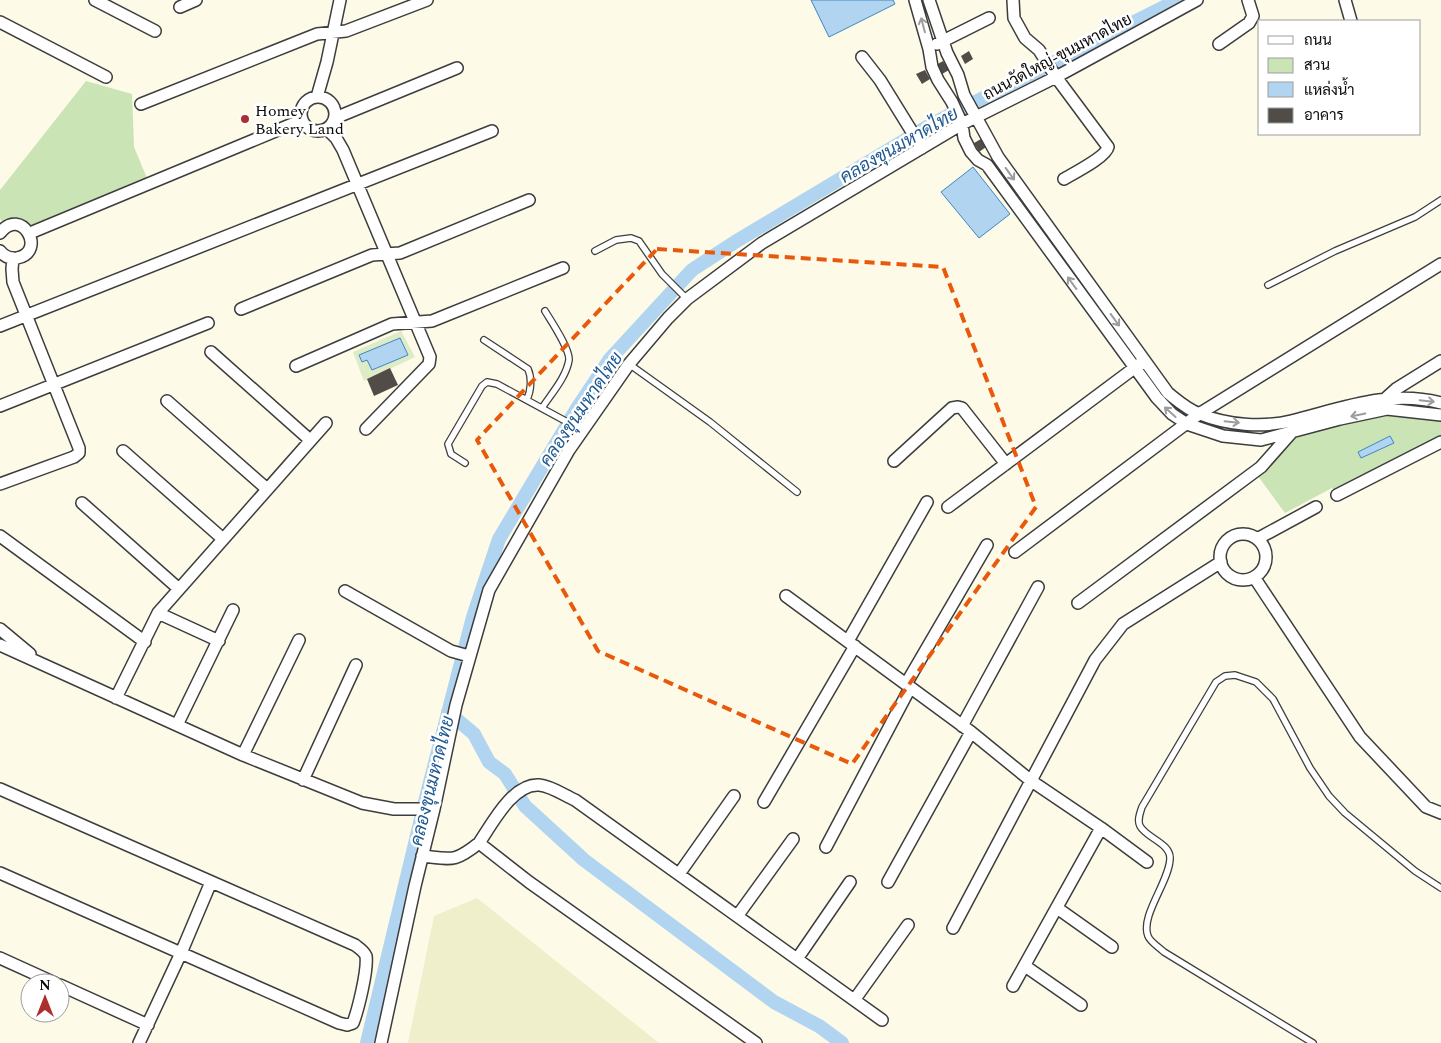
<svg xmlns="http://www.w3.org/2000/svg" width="1441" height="1043" font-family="Spectral,Sarabun,serif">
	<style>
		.farmland { fill: #f0efcb }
		.green { fill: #cbe4b6 }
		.pitch { fill: #ddecc7 }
		.water { fill: #b1d5f0; stroke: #3e86c1 }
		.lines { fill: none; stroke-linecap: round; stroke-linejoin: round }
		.canal { stroke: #b1d5f0; stroke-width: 14 }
		.building { fill: #514c47 }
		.lane-casing { stroke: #3d3d3d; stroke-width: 8 }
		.street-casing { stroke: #3d3d3d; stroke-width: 14 }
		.lane { stroke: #fff; stroke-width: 5.5 }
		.street { stroke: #fff; stroke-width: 11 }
		.oneway { stroke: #9d9d9d }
		.marked { fill: none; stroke: #e8590c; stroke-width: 4; stroke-dasharray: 10 6; stroke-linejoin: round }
		.poi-dot { fill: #ad2e2e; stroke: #fff; stroke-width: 2 }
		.labels { text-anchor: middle; stroke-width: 5; stroke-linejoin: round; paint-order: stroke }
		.street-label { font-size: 16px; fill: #0a0a0a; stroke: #fff }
		.poi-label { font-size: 16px; fill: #0a0a0a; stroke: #fff; text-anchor: start }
		.water-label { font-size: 18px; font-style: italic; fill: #1f5990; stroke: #fff }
	</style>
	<rect width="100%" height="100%" fill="#fdfae8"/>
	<path class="farmland" d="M 477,898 L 659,1043 L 408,1043 L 434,916 Z"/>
	<path class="green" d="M 86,81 L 132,94 L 134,147 L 149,183 L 30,233 L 4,223 L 0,219 L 0,190 Z
		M 1387,409 L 1441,415 L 1441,442 L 1337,495 L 1332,488 L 1285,513 L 1255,472 L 1291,434 Z"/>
	<path class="pitch" d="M 401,331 L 415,357 L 364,381 L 353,352 Z"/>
	<path class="water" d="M 811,0 L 893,0 L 895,4 L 829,37 Z
		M 973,167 L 1010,214 L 979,238 L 941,192 Z
		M 400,338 L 408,355 L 372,370 L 367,360 L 362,362 L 359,355 Z
		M 1390,436 L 1394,443 L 1361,458 L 1358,452 Z"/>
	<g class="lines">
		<path class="canal" d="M 448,712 L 474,734 L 489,762 L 505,774 L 525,806 L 584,860 L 774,1002 L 819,1026 L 842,1043
			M 367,1043 L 427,794 L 473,617 L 499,539 L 576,410 L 610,359 L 692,270 L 735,242 L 932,124 L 1178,0"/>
	</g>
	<path class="building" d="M 969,51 L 973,59 L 965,64 L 961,56 Z
		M 943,61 L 949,70 L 942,74 L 936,65 Z
		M 925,70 L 930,79 L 922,84 L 916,74 Z
		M 981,139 L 986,147 L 979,152 L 974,143 Z
		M 390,368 L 398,385 L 374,396 L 367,379 Z"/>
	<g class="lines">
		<defs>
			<path id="lane" d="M 595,251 L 616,240 L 631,238 L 639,241 L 662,274 L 687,299
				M 1268,285 L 1335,251 L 1415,217 L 1441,200
				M 484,340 L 528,369 C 532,378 531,391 527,399
				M 629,364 L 710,422 L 797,492
				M 542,408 C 551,394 566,378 569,360 C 570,349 551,321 545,311
				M 465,463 L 451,454 L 448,444 L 482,386 L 487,382 L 497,384 L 582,430
				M 1313,1043 L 1164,952 C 1159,947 1150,942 1148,936 C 1140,916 1169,882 1170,859 C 1171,843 1146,838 1140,826 C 1137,820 1140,813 1142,807 L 1216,682 L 1225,676 L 1235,675 L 1256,682 L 1273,699 L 1310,768 L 1329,796 L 1345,813 L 1415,871 L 1441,888"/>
			<path id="street" d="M 95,0 L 155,31
				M 915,0 L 929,49 L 932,67 L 938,80 L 952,102 L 962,124 L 964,138 L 971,152 L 978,160 L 987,165 L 1157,398 L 1172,414 L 1187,424 L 1223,436 L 1261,440 L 1340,419 L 1387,409 L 1441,415
				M 929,0 L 947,53 L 958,75 L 964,95 L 998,157 L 1168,393 C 1178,401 1188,410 1200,414 C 1227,425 1262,428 1291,421 C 1340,409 1389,389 1441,403
				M 1013,0 L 1014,18 L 1025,38 L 1039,50 L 1056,77 L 1108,147 C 1106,157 1074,173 1064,179
				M 1345,0 L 1351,21
				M 180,7 L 196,0
				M 0,22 L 106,77
				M 937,44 L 989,18
				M 1219,44 L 1249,23 L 1253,16 L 1248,0
				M 862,57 L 880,80 L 922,148
				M301 114a17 17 0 1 1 34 0a17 17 0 1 1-34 0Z
				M 317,97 L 327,62 L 340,0
				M 141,104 L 317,34 L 346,31 L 427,0
				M 335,118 L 457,68
				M 327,129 L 336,138 L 343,150 L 430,357 L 429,364 L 366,429
				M 0,233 C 21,205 48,252 17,258 C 10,259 4,256 0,251
				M 30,233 L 302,120
				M 241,309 L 372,255 L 400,253 L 529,200
				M 0,326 L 492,131
				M 211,352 L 310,440
				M 296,366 L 392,324 L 432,321 L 563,268
				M 167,401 L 267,489
				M 1386,402 L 1386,398 L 1396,389 L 1441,361
				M 0,406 L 208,323
				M 123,451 L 223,539
				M 894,461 L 952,408 L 958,407 L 962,408 L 1006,464
				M 0,484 L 74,457 L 79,453 L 79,448 L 13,282 L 12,269 L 13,258
				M 1337,495 L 1441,442
				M 82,503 L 179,589
				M 948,507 L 1141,363
				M1220 557a23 23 0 1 1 46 0a23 23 0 1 1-46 0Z
				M 0,536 L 145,642
				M 1257,539 L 1316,507
				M 1015,552 L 1199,414 L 1441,264
				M 1254,577 L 1360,737 L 1426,807 L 1441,813
				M 345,591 L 451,651 L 469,656
				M 786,596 L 971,732 L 1030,780 L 1101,828 L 1147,862
				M 1078,603 L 1261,467 L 1291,433
				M 158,613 L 219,641
				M 0,629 L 30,654
				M 848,641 L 927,502
				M 0,645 L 243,755 L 362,803 L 394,809 L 434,809
				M 906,684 L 987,545
				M 116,698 L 158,613 L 326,423
				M 177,725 L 233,610
				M 962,726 L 1038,587
				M 243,755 L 299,640
				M 303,780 L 356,665
				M 0,789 L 355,945 C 359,948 364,951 366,956 C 368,970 358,1010 353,1023 L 347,1025 L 339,1023 L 0,873
				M 764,802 L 855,646
				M 479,843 C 492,824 513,783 539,785 C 551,786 564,795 575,800 L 882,1020
				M 826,847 L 910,688
				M 422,856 C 452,859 454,863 479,843 L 529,882 L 756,1043
				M 679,874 L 734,796
				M 888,882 L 971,732
				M 1057,908 L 1112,947
				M 738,915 L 793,839
				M 953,928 L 1095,660 L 1123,624 L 1221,562
				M 0,958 L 55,983
				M 797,959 L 850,882
				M 1025,966 L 1081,1005
				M 60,985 L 148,1025
				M 1013,986 L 1101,828
				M 855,999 L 908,925
				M 139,1043 L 181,953 L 211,882
				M 381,1043 L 415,886 L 434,809 L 456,705 L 489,590 L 569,450 L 629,364 L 668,318 L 687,299 L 762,243 L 962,124 L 1056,77 L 1197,0"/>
		</defs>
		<use href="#lane" class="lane-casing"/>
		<use href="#street" class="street-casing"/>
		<use href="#lane" class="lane"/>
		<use href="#street" class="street"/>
	</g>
	<defs><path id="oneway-shaft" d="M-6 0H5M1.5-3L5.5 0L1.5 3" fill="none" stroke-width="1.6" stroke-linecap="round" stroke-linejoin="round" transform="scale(1.25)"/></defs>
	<g class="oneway">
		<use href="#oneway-shaft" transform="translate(923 25) rotate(-105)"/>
		<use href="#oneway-shaft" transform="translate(1010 174) rotate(54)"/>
		<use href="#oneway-shaft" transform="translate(1072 283) rotate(-126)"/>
		<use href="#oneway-shaft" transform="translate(1115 320) rotate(54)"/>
		<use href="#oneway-shaft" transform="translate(1427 401) rotate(6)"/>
		<use href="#oneway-shaft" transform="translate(1170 412) rotate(-138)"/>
		<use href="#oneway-shaft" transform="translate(1358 415) rotate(168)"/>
		<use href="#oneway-shaft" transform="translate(1232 422) rotate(6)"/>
	</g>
	<path class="marked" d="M 657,249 L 943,267 L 1036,507 L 852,764 L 598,651 L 477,440 Z"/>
	<circle class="poi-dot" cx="245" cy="119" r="5"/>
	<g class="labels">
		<g class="street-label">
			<text transform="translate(1057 56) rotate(-28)" y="6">ถนนวัดใหญ่-ขุนมหาดไทย</text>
		</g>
		<g class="poi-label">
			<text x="255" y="116">Homey<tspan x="255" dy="18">Bakery Land</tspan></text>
		</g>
		<g class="water-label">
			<text transform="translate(899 145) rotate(-30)" y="6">คลองขุนมหาดไทย</text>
			<text transform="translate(581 409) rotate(-56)" y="6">คลองขุนมหาดไทย</text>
			<text transform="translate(432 781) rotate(-76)" y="6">คลองขุนมหาดไทย</text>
		</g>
	</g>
	<rect x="1258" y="20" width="162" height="115" fill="#ffffff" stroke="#9d9d9d"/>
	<rect x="1268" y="36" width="25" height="8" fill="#ffffff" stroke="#9d9d9d"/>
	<text x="1304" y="45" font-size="15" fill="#0a0a0a">ถนน</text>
	<rect x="1268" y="58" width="25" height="15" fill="#cbe4b6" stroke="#9d9d9d"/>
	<text x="1304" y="70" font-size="15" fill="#0a0a0a">สวน</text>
	<rect x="1268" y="82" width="25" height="15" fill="#b1d5f0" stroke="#9d9d9d"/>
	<text x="1304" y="95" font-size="15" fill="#0a0a0a">แหล่งน้ำ</text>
	<rect x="1268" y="108" width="25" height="15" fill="#514c47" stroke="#9d9d9d"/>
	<text x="1304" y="120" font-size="15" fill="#0a0a0a">อาคาร</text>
	<g transform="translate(45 998)"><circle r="24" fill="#ffffff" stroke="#9d9d9d"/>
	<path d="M0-4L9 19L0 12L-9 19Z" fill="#ad2e2e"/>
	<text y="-8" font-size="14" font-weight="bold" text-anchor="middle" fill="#0a0a0a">N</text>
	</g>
</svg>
